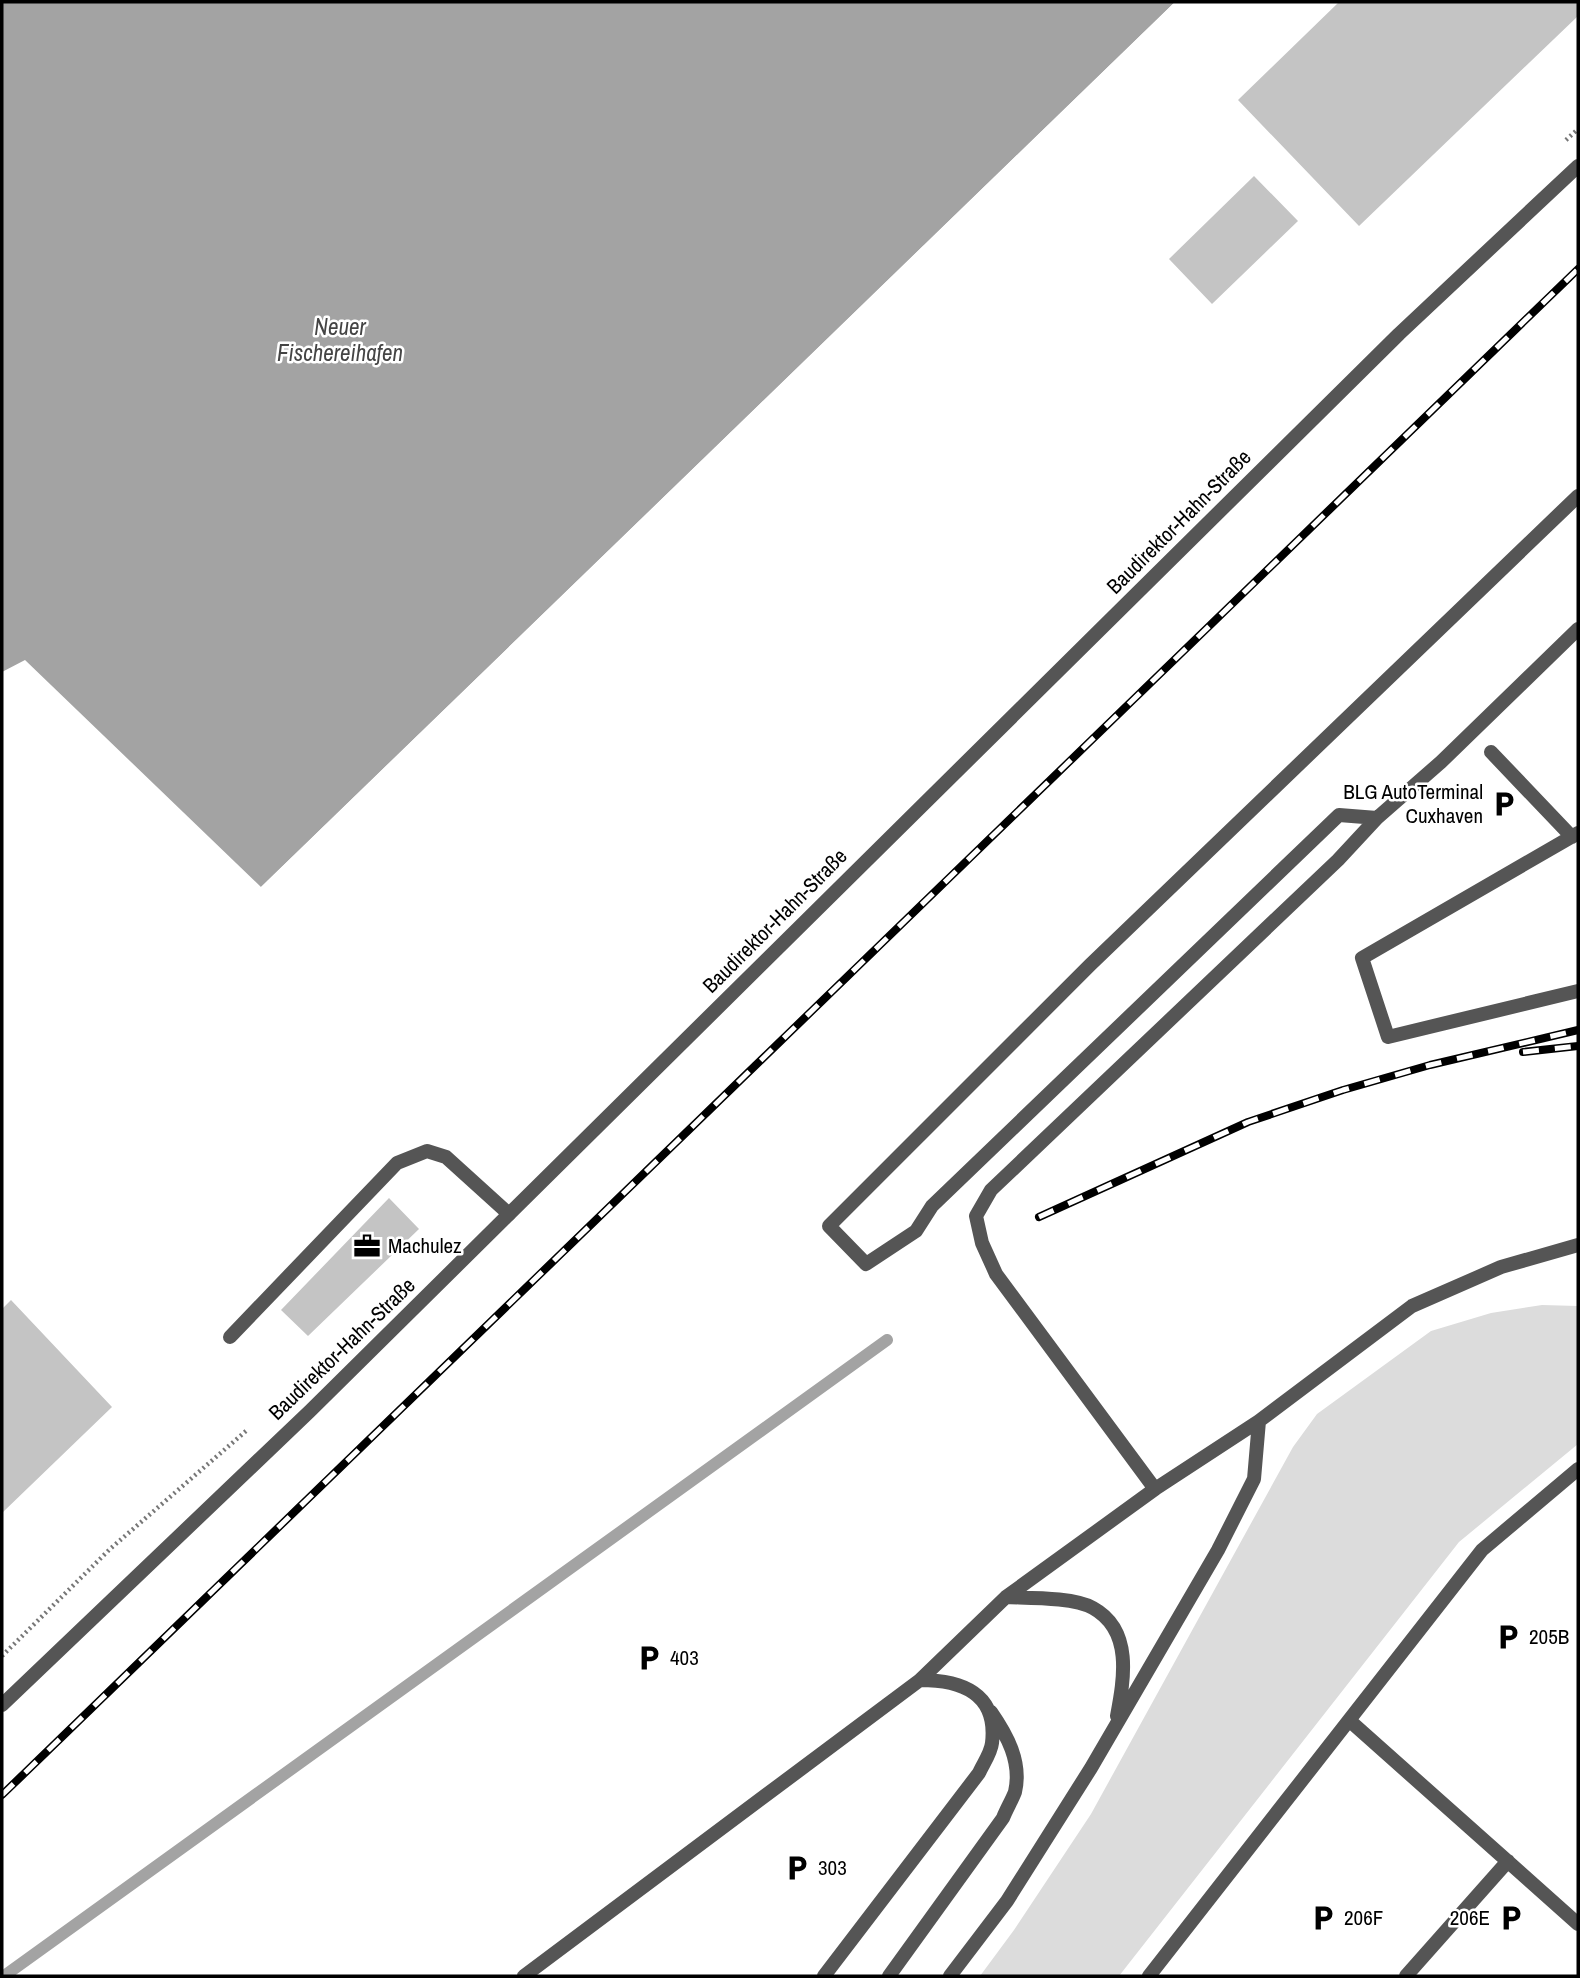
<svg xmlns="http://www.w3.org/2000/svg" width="1580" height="1978" font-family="'Archivo Narrow',sans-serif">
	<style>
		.green { fill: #dcdcdc }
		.water { fill: #a3a3a3 }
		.pier { fill: #fff }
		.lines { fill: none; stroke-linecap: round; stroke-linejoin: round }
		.stream { stroke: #a3a3a3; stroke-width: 12 }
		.building { fill: #c4c4c4 }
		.path { stroke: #777; stroke-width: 4.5; stroke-dasharray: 2 3.5; stroke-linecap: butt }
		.service { stroke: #555; stroke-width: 14 }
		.minor { stroke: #555; stroke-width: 14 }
		.rail-casing { stroke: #000; stroke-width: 8 }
		.rail { stroke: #fff; stroke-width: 5; stroke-dasharray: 16; stroke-linecap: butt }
		.labels { text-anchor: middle; stroke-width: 5; stroke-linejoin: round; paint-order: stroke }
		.street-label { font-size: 21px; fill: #000; stroke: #fff }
		.poi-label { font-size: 21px; fill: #000; stroke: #fff; text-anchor: start }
		.water-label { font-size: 23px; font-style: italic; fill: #444; stroke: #fff }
	</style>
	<rect width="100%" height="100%" fill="#fff"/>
	<path class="green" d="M 1542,1305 L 1578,1306 L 1578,1444 L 1459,1542 L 1119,1976 L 980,1976 L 1014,1930 L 1091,1814 L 1293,1447 L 1317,1414 L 1431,1331 L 1491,1313 Z"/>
	<path class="water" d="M 2,2 L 1175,2 L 261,887 L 25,660 L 2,672 Z"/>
	<path class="pier" d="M 1175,2 L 1179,2 L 264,889 L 261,887 Z"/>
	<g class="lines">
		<path class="stream" d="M 4,1976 L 887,1340"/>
	</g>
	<path class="building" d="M 1339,2 L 1578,2 L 1578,16 L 1359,226 L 1238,100 Z
		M 1254,176 L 1298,221 L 1212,304 L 1169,259 Z
		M 389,1198 L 419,1229 L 308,1336 L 281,1310 Z
		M 11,1300 L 112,1407 L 2,1513 L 2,1309 Z"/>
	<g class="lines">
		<path class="path" d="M 1566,140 L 1578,129
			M 2,1656 L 110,1549 L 246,1431"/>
		<path class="service" d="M 1578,496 L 1090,965 L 829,1226 L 866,1264 L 916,1231 L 932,1206 L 1339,815 L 1377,818 L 1441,762 L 1578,629
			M 1491,752 L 1572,837
			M 1578,833 L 1362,958 L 1388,1037 L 1578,991
			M 230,1337 L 397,1163 L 427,1151 L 446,1157 L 509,1214
			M 1155,1489 L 996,1274 L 982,1243 L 976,1216 L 991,1190 L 1338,860 L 1377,818
			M 1006,1597 C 1028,1598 1074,1597 1093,1608 C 1133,1630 1124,1679 1117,1716
			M 1350,1721 L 1578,1924
			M 524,1976 L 920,1680 L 1006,1597 L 1155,1489 L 1259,1421 L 1412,1306 L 1501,1267 L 1578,1245
			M 824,1976 L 979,1773 C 983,1764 991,1753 992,1743 C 998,1693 961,1680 920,1680
			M 889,1976 L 1003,1818 C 1006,1810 1012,1800 1015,1792 C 1022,1762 1007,1735 991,1712
			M 950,1976 L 1007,1901 L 1091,1768 L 1218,1550 L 1254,1479 L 1259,1421
			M 1149,1976 L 1482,1550 L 1578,1469
			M 1406,1976 L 1508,1861"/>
		<path class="minor" d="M 2,1705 L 310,1411 L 1399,334 L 1578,166"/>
		<defs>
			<path id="rail" d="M 1523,1052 L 1578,1046
				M 1039,1217 L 1248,1122 L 1343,1090 L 1430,1065 L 1578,1030
				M 2,1795 L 1578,269"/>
		</defs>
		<use href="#rail" class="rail-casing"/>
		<use href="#rail" class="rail"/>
	</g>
	<defs>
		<symbol id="parking-bare" viewBox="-9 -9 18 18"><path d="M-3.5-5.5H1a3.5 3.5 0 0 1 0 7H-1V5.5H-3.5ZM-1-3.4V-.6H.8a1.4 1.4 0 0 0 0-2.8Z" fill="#000" stroke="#fff" stroke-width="2.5" paint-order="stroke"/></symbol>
		<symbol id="office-bare" viewBox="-9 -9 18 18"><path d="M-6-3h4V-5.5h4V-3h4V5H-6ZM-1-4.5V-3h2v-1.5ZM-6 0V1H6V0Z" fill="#000" stroke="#fff" stroke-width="2.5" paint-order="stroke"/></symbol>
	</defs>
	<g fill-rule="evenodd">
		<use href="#parking-bare" x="1485" y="785" width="38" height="38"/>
		<use href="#office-bare" x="348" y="1227" width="38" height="38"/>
		<use href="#parking-bare" x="1489" y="1618" width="38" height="38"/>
		<use href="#parking-bare" x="630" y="1639" width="38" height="38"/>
		<use href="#parking-bare" x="778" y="1849" width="38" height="38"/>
		<use href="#parking-bare" x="1304" y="1899" width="38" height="38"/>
		<use href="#parking-bare" x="1492" y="1899" width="38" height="38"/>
	</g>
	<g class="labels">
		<g class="street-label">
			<text transform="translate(1179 522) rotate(-45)" y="7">Baudirektor-Hahn-Straße</text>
			<text transform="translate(775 921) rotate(-45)" y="7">Baudirektor-Hahn-Straße</text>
			<text transform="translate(342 1349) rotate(-44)" y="7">Baudirektor-Hahn-Straße</text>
		</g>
		<g class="poi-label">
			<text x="1483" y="799" text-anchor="end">BLG AutoTerminal<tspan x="1483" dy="24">Cuxhaven</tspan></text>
			<text x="388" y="1253">Machulez</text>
			<text x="1529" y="1644">205B</text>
			<text x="670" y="1665">403</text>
			<text x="818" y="1875">303</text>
			<text x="1344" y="1925">206F</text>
			<text x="1490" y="1925" text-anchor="end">206E</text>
		</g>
		<g class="water-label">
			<text x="340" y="335">Neuer<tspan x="340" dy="26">Fischereihafen</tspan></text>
		</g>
	</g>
	<rect width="1580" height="1978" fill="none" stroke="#000000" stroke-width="7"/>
</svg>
